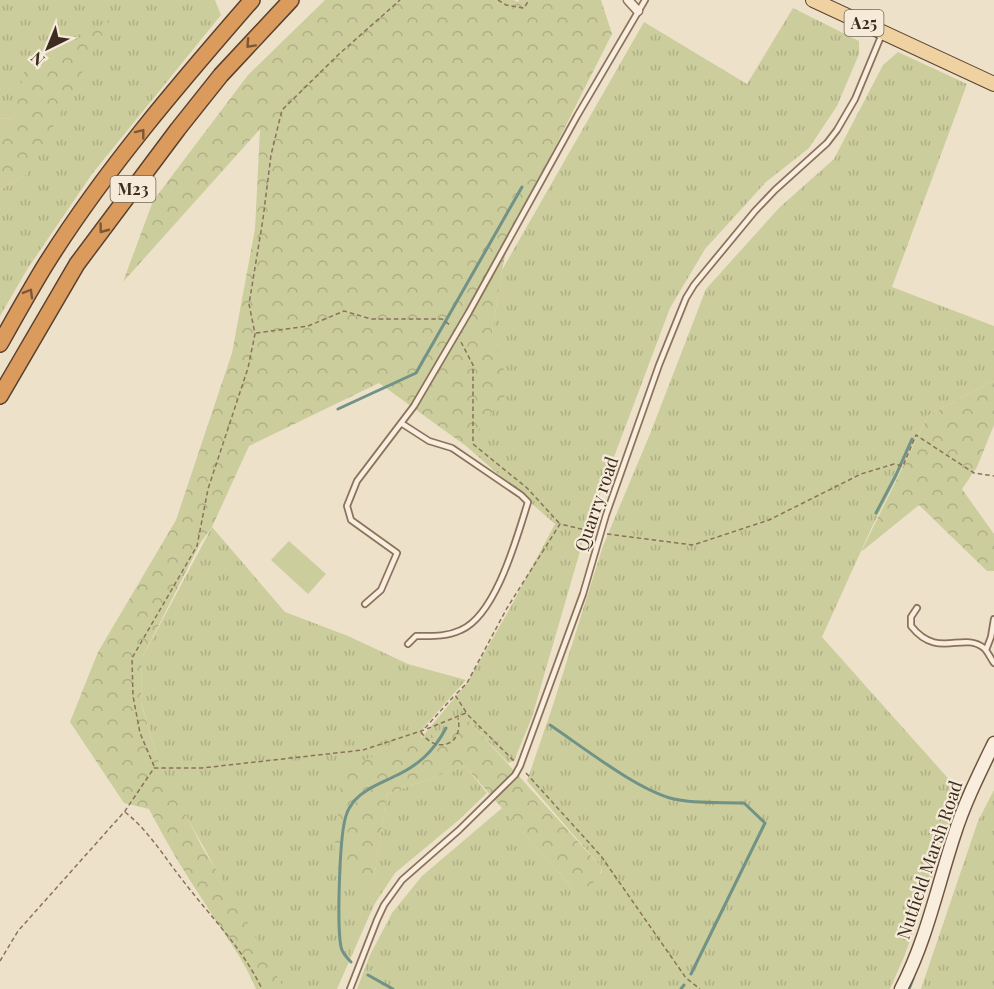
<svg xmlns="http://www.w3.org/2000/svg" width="994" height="989" font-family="'Playfair Display',serif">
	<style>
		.grass { fill: url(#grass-tufts) }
		.forest { fill: url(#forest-crowns) }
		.pitch { fill: #cbcd9c }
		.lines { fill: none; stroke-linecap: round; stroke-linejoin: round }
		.stream { stroke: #709287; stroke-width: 3 }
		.lane-casing { stroke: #8b725d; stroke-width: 8 }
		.street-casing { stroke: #8b725d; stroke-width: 11 }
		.secondary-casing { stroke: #6d5440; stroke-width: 15 }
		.primary-casing { stroke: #594131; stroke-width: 16 }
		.highway-casing { stroke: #594131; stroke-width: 18 }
		.path { stroke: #8b725d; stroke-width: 1.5; stroke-dasharray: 4.5 3; stroke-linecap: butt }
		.lane { stroke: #f9eedd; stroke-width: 4.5 }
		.street { stroke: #f9eedd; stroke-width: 8 }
		.secondary { stroke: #f9eedd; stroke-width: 12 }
		.primary { stroke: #f0d2a2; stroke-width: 14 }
		.highway { stroke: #db9b5c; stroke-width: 15 }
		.oneway { stroke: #7c5839 }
		.labels { text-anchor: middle; stroke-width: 4.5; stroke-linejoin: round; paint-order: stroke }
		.shield { fill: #f6ebd9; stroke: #746558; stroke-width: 1.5 }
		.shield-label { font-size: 16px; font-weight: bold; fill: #3c2c21 }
		.street-label { font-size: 18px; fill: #3c2c21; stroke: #f6ebd9 }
	</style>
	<defs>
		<pattern id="grass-tufts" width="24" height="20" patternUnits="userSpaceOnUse" patternTransform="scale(1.5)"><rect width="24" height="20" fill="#cbcd9c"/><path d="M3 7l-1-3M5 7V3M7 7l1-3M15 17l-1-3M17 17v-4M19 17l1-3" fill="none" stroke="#afb086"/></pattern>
		<pattern id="forest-crowns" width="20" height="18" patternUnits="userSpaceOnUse" patternTransform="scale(1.5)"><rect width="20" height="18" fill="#cbcd9c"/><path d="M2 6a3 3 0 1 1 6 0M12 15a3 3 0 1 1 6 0" fill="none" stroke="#afb086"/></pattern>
	</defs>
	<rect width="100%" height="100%" fill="#eee1c9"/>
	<path class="grass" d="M 0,0 L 215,0 L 221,15 L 92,174 L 28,268 L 0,316 L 0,190 L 28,173 L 14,119 L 0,118 Z
		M 793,8 L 859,41 L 859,54 L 837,106 L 809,148 L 766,182 L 705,249 L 670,308 L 585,534 L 532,717 L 514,761 L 508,763 L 469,721 L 341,775 L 373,884 L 387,794 L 465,766 L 487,793 L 460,819 L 395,873 L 374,905 L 337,989 L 283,989 L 180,805 L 158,760 L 141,702 L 142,658 L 212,527 L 285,612 L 348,636 L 408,664 L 466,680 L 423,728 L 421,738 L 467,683 L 509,610 L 555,524 L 466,446 L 492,333 L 502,270 L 644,22 L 747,84 Z
		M 898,52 L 967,84 L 892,287 L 994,326 L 994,380 L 928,416 L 871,529 L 822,637 L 962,794 L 904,957 L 890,989 L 357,989 L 370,955 L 392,913 L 422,876 L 502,808 L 573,889 L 601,873 L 602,868 L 527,781 L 553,705 L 603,546 L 650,434 L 706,289 L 779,208 L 834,159 L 883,65 Z
		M 994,790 L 994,989 L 921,989 L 978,821 Z"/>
	<path class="forest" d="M 325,0 L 514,0 L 518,2 L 519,0 L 601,0 L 612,34 L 509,238 L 502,270 L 492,333 L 510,389 L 466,446 L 379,383 L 249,446 L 212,527 L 201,542 L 142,658 L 141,703 L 158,760 L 202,847 L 236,901 L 284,989 L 256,989 C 244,959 223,933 206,905 C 185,874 166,842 149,809 L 124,803 L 70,722 L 98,652 L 176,520 L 232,353 L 255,229 L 260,129 L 123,282 L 153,201 L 248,75 Z
		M 111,19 L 28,173 L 0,190 L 0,118 L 14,119 L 24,71 Z
		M 994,380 L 994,425 L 977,467 L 962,489 L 994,534 L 994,571 L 987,571 L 919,505 L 861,552 L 928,416 Z
		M 469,721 L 602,868 C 598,881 586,892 573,889 L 465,766 L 387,794 L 373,885 L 333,866 L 342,768 Z"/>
	<path class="pitch" d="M 289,541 L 326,574 L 308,594 L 271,560 Z"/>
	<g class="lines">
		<path class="stream" d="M 338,409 L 416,373 L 522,187
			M 876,513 L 896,475 L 912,439
			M 550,725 C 583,747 637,790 674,799 C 696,804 721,802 744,803 L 765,823 L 691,974
			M 351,962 C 347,958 342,952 341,947 C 337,927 339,831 347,813 C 348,809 352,804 354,801 C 365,789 379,784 393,777 C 418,766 434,751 446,728
			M 368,975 L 393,989
			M 681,989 L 684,985
			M 909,989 L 913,979"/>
		<defs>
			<path id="lane" d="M 401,423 L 429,441 L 452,448 L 521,495 L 528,502 C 517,537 496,615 461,630 C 446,637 432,636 416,636 L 408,644
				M 365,604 L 381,590 L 397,553 L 351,520 L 347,506 L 357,481 L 414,406 L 469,312 L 577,116 L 645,0
				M 917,608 L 911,617 L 911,626 C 938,660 962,631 984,648 C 988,652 991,659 994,663
				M 986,650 L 991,637 L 994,619
				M 350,989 L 377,920 L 384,905 L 402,880 L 459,830 L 515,775 L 520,766 L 583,594 L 606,515 L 659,365 L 686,298 L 694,285 L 755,211 L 775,190 L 827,143 L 837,130 L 855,99 L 882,34"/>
			<path id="street" d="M 628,0 L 638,11"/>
			<path id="secondary" d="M 901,989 C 926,941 937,888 954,836 C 964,804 979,774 994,743"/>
			<path id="primary" d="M 813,0 L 994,84"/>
			<path id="highway" d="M 0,344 C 15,317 30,290 46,264 C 105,170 179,84 252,0
				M 0,396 L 77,264 L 178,129 L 221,75 L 291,0"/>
		</defs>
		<use href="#lane" class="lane-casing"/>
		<use href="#street" class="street-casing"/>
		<use href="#secondary" class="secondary-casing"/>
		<use href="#primary" class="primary-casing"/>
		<use href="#highway" class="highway-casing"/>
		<path class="path" d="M 498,0 L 506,5 L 524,8 L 529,0
			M 256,333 L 308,326 L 344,311 L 371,319 L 442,319 L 451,326
			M 461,342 L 473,365 L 473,444 L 527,488 L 560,524
			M 607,534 L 693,545 L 769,520 L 861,474 L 894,464 L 903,466 L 916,435 L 974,473 L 994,476
			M 466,712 L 455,695 L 467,683 L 507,608 L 560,524 L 594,532
			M 425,728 L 454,696
			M 421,732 C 436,755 464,745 458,718
			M 154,766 L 140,733 L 133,696 L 132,658 L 197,546 L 208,489 L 248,368 L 255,334 L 249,304 L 263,219 L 271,155 L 282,110 L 338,55 L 400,0
			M 526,773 L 601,856 L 686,978 L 700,989
			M 125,812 C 150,832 164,857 184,882 C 211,917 243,949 262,989
			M 0,961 L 18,931 L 125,811 L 154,768 L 202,768 L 363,750 L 424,730 L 466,713 L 514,761"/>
		<use href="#lane" class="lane"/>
		<use href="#street" class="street"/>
		<use href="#secondary" class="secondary"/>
		<use href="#primary" class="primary"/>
		<use href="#highway" class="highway"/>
	</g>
	<defs><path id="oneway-chevron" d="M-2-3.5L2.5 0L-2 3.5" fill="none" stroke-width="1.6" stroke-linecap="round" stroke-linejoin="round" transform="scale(1.5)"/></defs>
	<g class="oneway">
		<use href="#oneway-chevron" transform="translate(250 44) rotate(133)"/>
		<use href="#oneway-chevron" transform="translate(141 133) rotate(-52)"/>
		<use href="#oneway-chevron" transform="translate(103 229) rotate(127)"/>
		<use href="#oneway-chevron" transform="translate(29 293) rotate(-60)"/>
	</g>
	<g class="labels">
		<g class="shield">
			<rect x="844.5" y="10" width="39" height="26" rx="4.5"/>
			<rect x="110.5" y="176" width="45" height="26" rx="4.5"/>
		</g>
		<g class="shield-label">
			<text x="864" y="29">A25</text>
			<text x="133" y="195">M23</text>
		</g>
		<g class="street-label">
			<text transform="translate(597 504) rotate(-71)" y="6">Quarry road</text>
			<text transform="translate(930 860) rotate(-71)" y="6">Nutfield Marsh Road</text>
		</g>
	</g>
	<g transform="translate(48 48) rotate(223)" stroke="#f6ebd9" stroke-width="4.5" paint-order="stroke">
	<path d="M0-4.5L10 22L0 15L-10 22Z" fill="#3c2c21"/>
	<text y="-9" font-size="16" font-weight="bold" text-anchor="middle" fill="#3c2c21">N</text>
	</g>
</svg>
